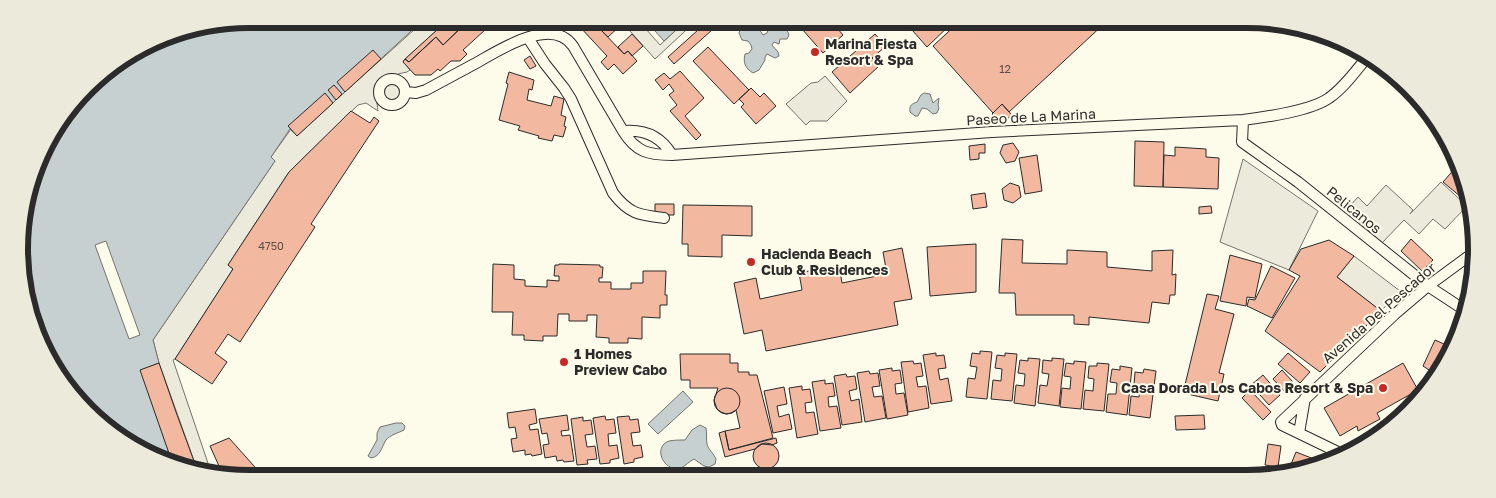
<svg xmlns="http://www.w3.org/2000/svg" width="1496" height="498" font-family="'Golos Text',sans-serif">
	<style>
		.parking { fill: #eceadb; stroke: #74746e }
		.water { fill: #c7d0d0; stroke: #74746e }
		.pier { fill: #fdfbea; stroke: #74746e }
		.building { fill: #f2b8a0; stroke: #2b2b2b }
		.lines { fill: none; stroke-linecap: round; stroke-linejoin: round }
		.minor-casing { stroke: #2b2b2b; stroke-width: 12 }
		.minor { stroke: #fdfbea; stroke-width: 10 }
		.poi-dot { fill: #c62828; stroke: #fdfbea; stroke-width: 2 }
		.labels { text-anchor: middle; stroke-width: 4; stroke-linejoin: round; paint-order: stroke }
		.number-label { font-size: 11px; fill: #5d4e48 }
		.poi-label { font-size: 14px; font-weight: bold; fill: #2b2b2b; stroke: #fdfbea; text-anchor: start }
		.street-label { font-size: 14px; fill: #2b2b2b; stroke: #fdfbea }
		.rim { fill: none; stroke: #2b2b2b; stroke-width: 6 }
	</style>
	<rect width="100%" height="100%" fill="#fdfbea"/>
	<path class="parking" d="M 425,20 L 448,20 L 403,61 L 410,70 L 407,72 L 398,74 L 406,81 L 409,85 L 410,96 L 408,101 L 402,107 L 393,110 L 386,109 L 377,103 L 378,111 L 366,103 L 358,105 L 289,172 L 228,265 L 233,269 L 175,359 L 173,360 L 212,475 L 204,475 L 198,472 L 159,363 L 153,340 L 275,161 L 271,157 L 291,129 L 297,135 Z
		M 620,20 L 638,20 L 660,45 L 686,21 L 696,21 L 655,59 Z
		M 825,76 L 847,101 L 827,121 L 810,121 L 806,125 L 786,104 L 811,83 L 818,82 Z
		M 1243,159 L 1318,211 L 1289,270 L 1220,242 Z
		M 1441,182 L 1467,206 L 1445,229 L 1433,219 L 1419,234 L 1404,220 L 1382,243 L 1346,210 L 1358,197 L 1367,206 L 1386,185 L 1413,210 L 1410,214 Z
		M 1354,256 L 1400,291 L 1381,311 L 1337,277 Z"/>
	<path class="water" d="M 249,19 L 423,20 L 297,136 L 290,129 L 271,157 L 275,161 L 153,340 L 159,363 L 141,370 L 172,462 L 121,441 L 58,377 L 27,308 L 21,219 L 43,147 L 97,76 L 161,36 Z
		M 645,20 L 686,21 L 664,41 Z
		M 774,22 L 780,23 L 782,28 L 787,30 L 789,35 L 787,39 L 780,39 L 779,44 L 774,42 L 772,45 L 778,52 L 779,56 L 775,58 L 767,54 L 765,57 L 765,60 L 759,70 L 753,73 C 745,68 743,63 745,54 L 749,53 L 752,49 L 751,45 L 748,41 L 742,40 L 739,33 L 741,27 L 747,24 L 759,29 L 763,35 L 767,33 L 769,27 Z
		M 924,93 L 930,94 L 933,103 L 939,98 L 938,105 L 939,108 L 937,113 L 933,114 L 927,109 L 922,108 L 918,116 L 915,116 L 910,112 C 909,105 912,104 917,102 L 921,95 Z
		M 683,391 L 693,402 L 658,434 L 648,424 Z
		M 396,423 L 402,423 L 405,426 L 404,430 C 398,433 390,435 386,440 C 381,448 381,456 371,458 L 368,456 L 377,440 L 377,433 L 380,427 Z
		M 700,425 L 706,428 C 707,433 706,439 707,444 C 708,449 714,454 716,459 L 715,464 L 709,467 L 704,466 L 694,459 C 690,461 685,466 681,468 C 664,473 652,447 669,441 C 674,440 680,440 685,440 L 692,430 Z"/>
	<path class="pier" d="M 106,241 L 140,335 L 129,339 L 95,245 Z"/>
	<path class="building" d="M 448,20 L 469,20 L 443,45 L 436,37 L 409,62 L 405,59 Z
		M 469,20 L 503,20 L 493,29 L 486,29 L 463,50 L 467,54 L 460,61 L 451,61 L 440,71 L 438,69 L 431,75 L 415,75 L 403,62 L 405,59 L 409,62 L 436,37 L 443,45 Z
		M 569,20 L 593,20 L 597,24 L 600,21 L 604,25 L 600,29 L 624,54 L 628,51 L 637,61 L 623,74 L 614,64 L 608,70 L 601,62 L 607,56 L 579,26 L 577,29 Z
		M 593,20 L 620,20 L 623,23 L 608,37 L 600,29 L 604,25 L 600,21 L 597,24 Z
		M 708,21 L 722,21 L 674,64 L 668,57 Z
		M 795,21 L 831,21 L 843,35 L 823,53 Z
		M 905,22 L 953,22 L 927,47 Z
		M 959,22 L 1106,22 L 1009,112 L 1002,104 L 993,113 L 933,46 Z
		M 632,34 L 643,46 L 632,56 L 628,51 L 624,54 L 618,47 Z
		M 875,34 L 886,46 L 872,58 L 879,66 L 850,93 L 832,72 Z
		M 708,47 L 749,90 L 734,104 L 693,61 Z
		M 373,50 L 381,59 L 345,92 L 337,82 Z
		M 530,56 L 536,66 L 530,69 L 524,60 Z
		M 680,71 L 704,98 L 685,116 L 701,135 L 696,140 L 670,111 L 677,105 L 669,95 L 674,91 L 669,84 L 663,90 L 655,80 L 664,73 L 670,79 Z
		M 509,72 L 534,80 L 532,90 L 529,89 L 527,100 L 551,106 L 554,96 L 564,99 L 561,115 L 566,117 L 564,126 L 566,127 L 563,137 L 554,135 L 552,141 L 538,138 L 539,136 L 518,130 L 520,126 L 499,120 L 508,84 L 506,83 Z
		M 334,85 L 342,94 L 336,100 L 328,90 Z
		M 751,88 L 760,97 L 764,93 L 776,106 L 756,124 L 741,107 L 744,104 L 739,99 Z
		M 325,93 L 333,103 L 297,136 L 288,126 Z
		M 1002,104 L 1012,115 L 1001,124 L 992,114 Z
		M 351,111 L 370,123 L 374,117 L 379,121 L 311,224 L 315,227 L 240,342 L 228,334 L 215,353 L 227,362 L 212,384 L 175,359 L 233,269 L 228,265 L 289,172 Z
		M 1135,141 L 1164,142 L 1163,187 L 1134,186 Z
		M 1013,143 L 1019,152 L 1015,161 L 1006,163 L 1000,153 L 1003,145 Z
		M 985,144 L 985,153 L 979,153 L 979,159 L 970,160 L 969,146 Z
		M 1175,147 L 1206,149 L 1206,157 L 1219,158 L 1218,189 L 1163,187 L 1164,155 L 1175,156 Z
		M 1037,155 L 1042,191 L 1025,194 L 1019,158 Z
		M 1457,166 L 1473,204 L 1473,207 L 1443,182 Z
		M 1010,183 L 1019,186 L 1021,197 L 1013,203 L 1004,200 L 1002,189 Z
		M 985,193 L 987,207 L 973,209 L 971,195 Z
		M 655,204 L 674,204 L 674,215 L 655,215 Z
		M 683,205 L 752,206 L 752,236 L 722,235 L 722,257 L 688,256 L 688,244 L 682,244 Z
		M 1211,206 L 1212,213 L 1199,214 L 1199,207 Z
		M 1002,239 L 1023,240 L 1022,263 L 1067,264 L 1067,250 L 1107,252 L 1107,267 L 1152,271 L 1152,251 L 1173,250 L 1172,275 L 1176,274 L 1175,295 L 1170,295 L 1169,304 L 1152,302 L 1149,323 L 1089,317 L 1089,325 L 1074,324 L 1074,315 L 1016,315 L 1015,293 L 999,293 Z
		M 1411,239 L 1433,260 L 1422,271 L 1401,251 Z
		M 1329,240 L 1354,256 L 1337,277 L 1381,311 L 1320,372 L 1265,331 L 1300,276 L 1289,270 L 1301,249 Z
		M 976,244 L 976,292 L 930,296 L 927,247 Z
		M 902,248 L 912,299 L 894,302 L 898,325 L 766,351 L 762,330 L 744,334 L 734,283 L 756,278 L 760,299 L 802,290 L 799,273 L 839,265 L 842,283 L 887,274 L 883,252 Z
		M 1230,255 L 1262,264 L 1255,298 L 1247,297 L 1246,306 L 1220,301 Z
		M 493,264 L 514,265 L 514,279 L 525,280 L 525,286 L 547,287 L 547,280 L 559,281 L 559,276 L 554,276 L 555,265 L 559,265 L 559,264 L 600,265 L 600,267 L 603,267 L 602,278 L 599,278 L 599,282 L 611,282 L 611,289 L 631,289 L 631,283 L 643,283 L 643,271 L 666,271 L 665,295 L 667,295 L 667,305 L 660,305 L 660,318 L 642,317 L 642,339 L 628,338 L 628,343 L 609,343 L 609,338 L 596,337 L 597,315 L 587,315 L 587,321 L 569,321 L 569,314 L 558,314 L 557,336 L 543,336 L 543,341 L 524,340 L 524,335 L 512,335 L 513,312 L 492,312 Z
		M 1271,266 L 1295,278 L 1272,318 L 1247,306 L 1249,299 L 1255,300 Z
		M 1473,273 L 1473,294 L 1472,295 L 1463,290 Z
		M 1473,273 L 1473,294 L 1465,286 Z
		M 1207,294 L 1219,296 L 1215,309 L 1234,314 L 1219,373 L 1224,374 L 1218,401 L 1183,393 Z
		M 1435,340 L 1453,348 L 1447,364 L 1434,380 L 1426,377 L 1429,370 L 1423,366 Z
		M 980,351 L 992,352 L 987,399 L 966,397 L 968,378 L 975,379 L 977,367 L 970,366 L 972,353 L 980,354 Z
		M 936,353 L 936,356 L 944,355 L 946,368 L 938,369 L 940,380 L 948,378 L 952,401 L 931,404 L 923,355 Z
		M 1005,353 L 1017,354 L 1012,401 L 991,399 L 993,380 L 1001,381 L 1002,369 L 995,368 L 997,355 L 1005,356 Z
		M 1288,353 L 1310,372 L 1300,383 L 1278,364 Z
		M 680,354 L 730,354 L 730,363 L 738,363 L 738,372 L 749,372 L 749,375 L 757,375 L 773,438 L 729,450 L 725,431 L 740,428 L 736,410 L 731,413 L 726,414 L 721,412 L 717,409 L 714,400 L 718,388 L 690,388 L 690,380 L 681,380 Z
		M 1028,358 L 1040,359 L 1035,406 L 1014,403 L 1016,385 L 1024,386 L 1025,374 L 1018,373 L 1020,360 L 1028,361 Z
		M 1052,358 L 1064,359 L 1059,406 L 1038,403 L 1040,385 L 1047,386 L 1049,374 L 1042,373 L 1043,360 L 1052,361 Z
		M 913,361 L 914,364 L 921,363 L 923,376 L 916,377 L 918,387 L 926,386 L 929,408 L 908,412 L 901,362 Z
		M 1074,361 L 1086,362 L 1081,409 L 1060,407 L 1062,388 L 1070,389 L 1071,377 L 1064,376 L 1066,363 L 1074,364 Z
		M 159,363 L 176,412 L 198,472 L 172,462 L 140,370 Z
		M 1097,363 L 1109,364 L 1104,411 L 1083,409 L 1085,390 L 1093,391 L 1094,379 L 1088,378 L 1089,366 L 1097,366 Z
		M 1403,363 L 1418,390 L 1377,413 L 1380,419 L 1358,431 L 1357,426 L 1340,436 L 1324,408 Z
		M 1120,366 L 1132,368 L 1127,415 L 1106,412 L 1108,394 L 1116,394 L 1117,383 L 1110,382 L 1112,369 L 1120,370 Z
		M 892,368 L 892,371 L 900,370 L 902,383 L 895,384 L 896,394 L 904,393 L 908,415 L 887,419 L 879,370 Z
		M 1144,369 L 1156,371 L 1150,418 L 1129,415 L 1131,396 L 1139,397 L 1140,386 L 1134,385 L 1135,372 L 1143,373 Z
		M 1282,370 L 1293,382 L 1284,391 L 1273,379 Z
		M 869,371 L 870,374 L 878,373 L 880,386 L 872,387 L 874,397 L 882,396 L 886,418 L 865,422 L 857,373 Z
		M 846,374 L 847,377 L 855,376 L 857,389 L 849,391 L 851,401 L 859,399 L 862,422 L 842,425 L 834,376 Z
		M 1263,375 L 1280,395 L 1269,405 L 1251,385 Z
		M 825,380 L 825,384 L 833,383 L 835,396 L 828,397 L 829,407 L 837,406 L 841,428 L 820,431 L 812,382 Z
		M 802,386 L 802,390 L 810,389 L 812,402 L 805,403 L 806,413 L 814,412 L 818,434 L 797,438 L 789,388 Z
		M 784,387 L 787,404 L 777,406 L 779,417 L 789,414 L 792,429 L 773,433 L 764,391 Z
		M714 401a13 13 0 1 1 26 0a13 13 0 1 1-26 0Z
		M 1250,390 L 1271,412 L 1263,420 L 1242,398 Z
		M 535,409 L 537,423 L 529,425 L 530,430 L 538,429 L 542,454 L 532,456 L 531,454 L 525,455 L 525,450 L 513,452 L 511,439 L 517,438 L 515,427 L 509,428 L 507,413 Z
		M 567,415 L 569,430 L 561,431 L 562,436 L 570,435 L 574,461 L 564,462 L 563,460 L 557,461 L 556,456 L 545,458 L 543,445 L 549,444 L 547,433 L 542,434 L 539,419 Z
		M 1204,415 L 1205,429 L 1176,430 L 1175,416 Z
		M 605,416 L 606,420 L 614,419 L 616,433 L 608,434 L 609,446 L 617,445 L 619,458 L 610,460 L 610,463 L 600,464 L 593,418 Z
		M 629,416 L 630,420 L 638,419 L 640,432 L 631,433 L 633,446 L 641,445 L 643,457 L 634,459 L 634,462 L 624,464 L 617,417 Z
		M 583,417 L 583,421 L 591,420 L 593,434 L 585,435 L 587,447 L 595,446 L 597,459 L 587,460 L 588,464 L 577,465 L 571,419 Z
		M 725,431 L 729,450 L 776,438 L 777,443 L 772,445 L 762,444 L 755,449 L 725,457 L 719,433 Z
		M 229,438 L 262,475 L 223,475 L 210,446 Z
		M753 456a13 13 0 1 1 26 0a13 13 0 1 1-26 0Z
		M 1268,444 L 1281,446 L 1278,467 L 1265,465 Z
		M 1296,452 L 1324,463 L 1287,474 Z"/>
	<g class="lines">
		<defs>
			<path id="minor" d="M 528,38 L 545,64 L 564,88 L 571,99 L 613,193 C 629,214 639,215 664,218
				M379 92a13 13 0 1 1 26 0a13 13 0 1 1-26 0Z
				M 405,92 L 416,93 L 426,90 C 443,81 461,71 478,62 C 501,49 552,16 573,46 L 623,131 C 636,152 648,155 672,155 L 992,132 L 1243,120 C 1266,117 1311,111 1329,98 C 1345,87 1357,69 1369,55
				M 1243,120 L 1242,142 L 1298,182 L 1428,286 L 1466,311
				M 623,131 C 644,129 661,136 672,155
				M 1299,433 L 1305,398
				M 1346,456 L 1282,425 L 1281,422 L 1395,314 L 1428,286 L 1473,253"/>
		</defs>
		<use href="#minor" class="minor-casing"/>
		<use href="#minor" class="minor"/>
	</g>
	<g class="poi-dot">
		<circle cx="815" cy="52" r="5"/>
		<circle cx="751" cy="262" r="5"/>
		<circle cx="564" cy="362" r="5"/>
		<circle cx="1383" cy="388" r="5"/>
	</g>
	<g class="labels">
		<g class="number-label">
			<text x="1005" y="73">12</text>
			<text x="271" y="250">4750</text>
		</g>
		<g class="poi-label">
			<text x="825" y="49">Marina Fiesta<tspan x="825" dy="16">Resort &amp; Spa</tspan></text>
			<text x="761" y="259">Hacienda Beach<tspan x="761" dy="16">Club &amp; Residences</tspan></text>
			<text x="574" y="359">1 Homes<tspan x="574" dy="16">Preview Cabo</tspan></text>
			<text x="1373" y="393" text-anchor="end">Casa Dorada Los Cabos Resort &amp; Spa</text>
		</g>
		<g class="street-label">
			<text transform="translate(1031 117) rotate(-3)" y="5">Paseo de La Marina</text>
			<text transform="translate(1354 210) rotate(39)" y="5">Pelicanos</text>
			<text transform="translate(1379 313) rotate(-41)" y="5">Avenida Del Pescador</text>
		</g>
	</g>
	<path d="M0 0H1496V498H0ZM249 28H1247A221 221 0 0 1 1468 249V249A221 221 0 0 1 1247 470H249A221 221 0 0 1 28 249V249A221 221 0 0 1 249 28Z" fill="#eceadb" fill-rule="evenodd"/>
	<path class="rim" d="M249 28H1247A221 221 0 0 1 1468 249V249A221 221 0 0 1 1247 470H249A221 221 0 0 1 28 249V249A221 221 0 0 1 249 28Z"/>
</svg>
